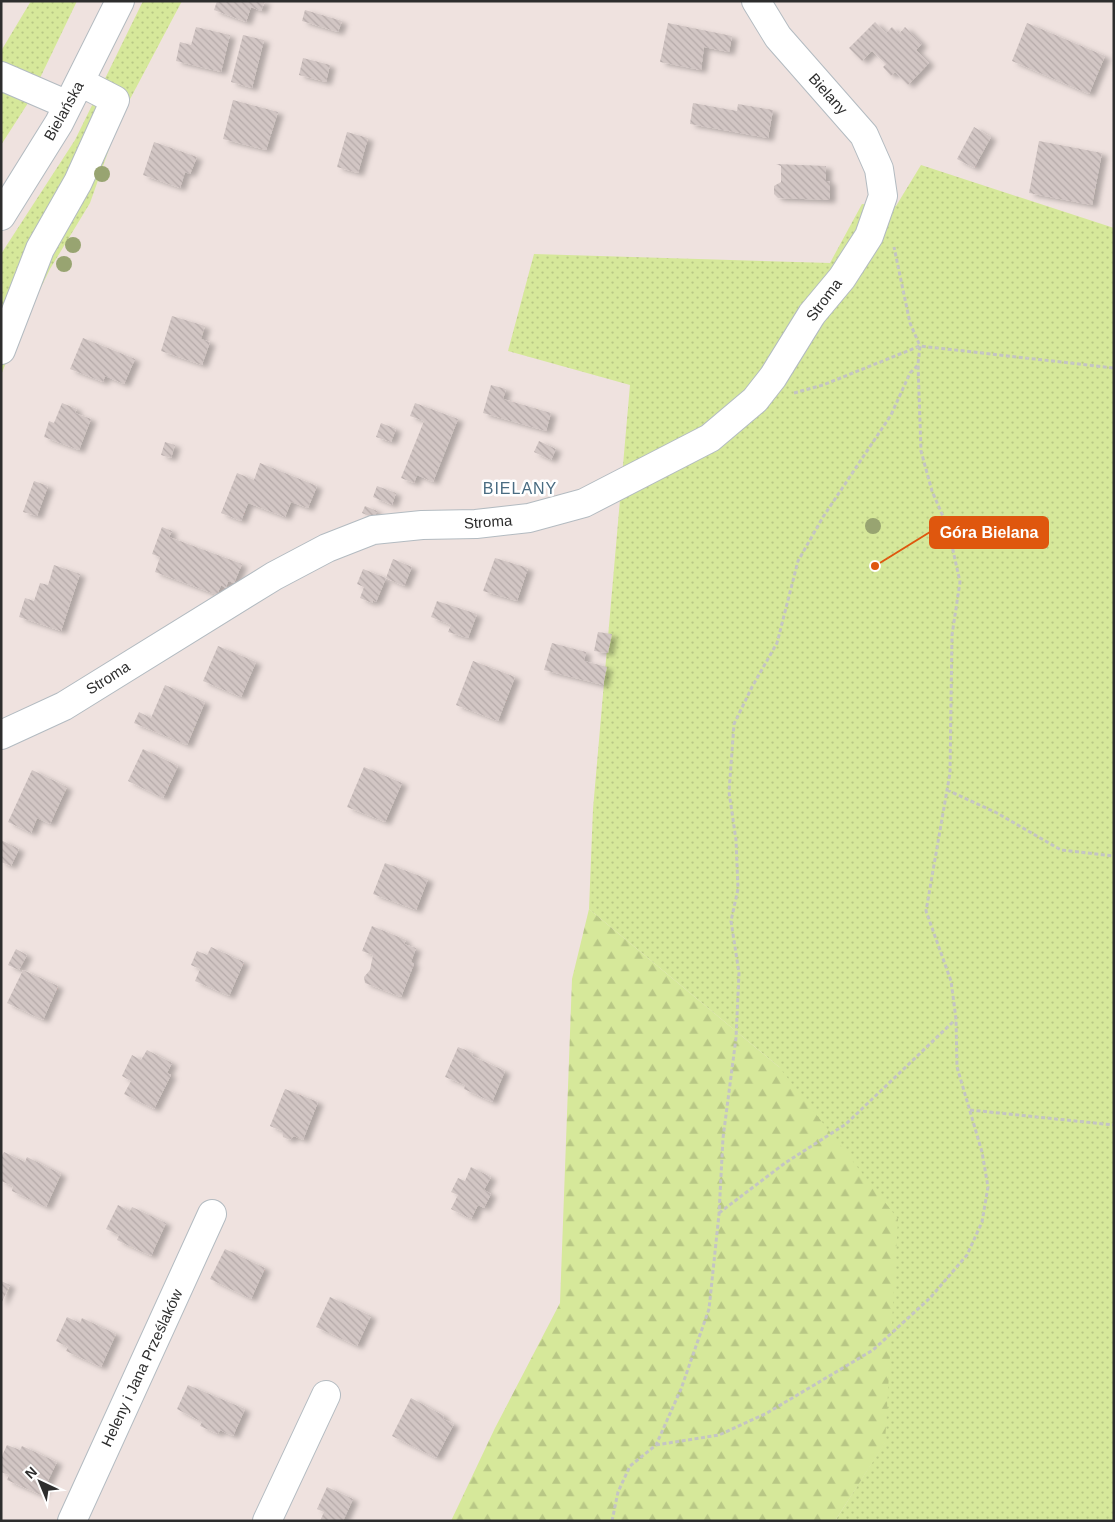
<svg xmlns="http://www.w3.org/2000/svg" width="1115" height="1522" font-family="Arial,sans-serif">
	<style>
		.grass { fill: url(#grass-dots) }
		.forest { fill: url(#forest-firs) }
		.building { fill: url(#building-back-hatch); filter: url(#shadow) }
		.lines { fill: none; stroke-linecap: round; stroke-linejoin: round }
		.minor-casing { stroke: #b3bbc1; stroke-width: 30 }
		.path { stroke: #c4c4c4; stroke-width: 3; stroke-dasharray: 4 2.5; stroke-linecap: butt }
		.minor { stroke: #fff; stroke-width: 28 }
		.tree { fill: #98a471 }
		.labels { text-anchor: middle; stroke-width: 5; stroke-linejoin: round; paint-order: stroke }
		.street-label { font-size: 15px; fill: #2d2d2d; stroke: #fff }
		.neighbourhood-label { font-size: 16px; letter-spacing: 1px; fill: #4a6c82; stroke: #fff }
		.leader { fill: none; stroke: #df570e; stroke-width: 2 }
		.callout-dot { fill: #df570e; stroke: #fff; stroke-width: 2 }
		.callout { fill: #df570e; stroke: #df570e; stroke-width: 2 }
		.callout-label { font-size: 16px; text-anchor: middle; font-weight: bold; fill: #fff }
	</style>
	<defs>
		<pattern id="grass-dots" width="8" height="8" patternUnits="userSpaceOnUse" patternTransform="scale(1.25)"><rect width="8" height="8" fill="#d6e89a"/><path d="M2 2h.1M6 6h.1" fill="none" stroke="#b8c785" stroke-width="1.8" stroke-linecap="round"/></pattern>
		<pattern id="forest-firs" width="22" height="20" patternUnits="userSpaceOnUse" patternTransform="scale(1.25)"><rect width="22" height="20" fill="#d6e89a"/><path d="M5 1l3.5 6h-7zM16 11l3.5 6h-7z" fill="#b8c785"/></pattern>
		<pattern id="building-back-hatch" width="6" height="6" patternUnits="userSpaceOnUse" patternTransform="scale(1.25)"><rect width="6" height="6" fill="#d2c6c4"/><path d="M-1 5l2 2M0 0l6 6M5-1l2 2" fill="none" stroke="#b5aaa9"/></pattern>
		<filter id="shadow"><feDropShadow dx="5.5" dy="3" stdDeviation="2.5" flood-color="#0004"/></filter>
	</defs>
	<rect width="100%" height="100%" fill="#efe2df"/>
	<path class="grass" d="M 31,1 L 77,1 L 28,103 L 1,145 L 1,51 Z
		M 143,1 L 182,1 L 120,118 L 90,203 L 50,269 L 16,338 L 1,375 L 1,254 L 75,140 Z
		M 921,165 L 1114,228 L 1114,1521 L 835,1521 L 885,1442 L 779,1067 L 589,909 L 593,809 L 630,385 L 508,351 L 534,254 L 830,263 L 862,204 L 896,206 Z"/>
	<path class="forest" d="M 589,909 L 779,1067 L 898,1219 L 885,1443 L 835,1521 L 451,1521 L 495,1428 L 560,1303 L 572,979 Z"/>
	<path class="building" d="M 217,1 L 265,1 L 261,11 L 251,7 L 246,22 L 214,10 Z
		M 305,10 L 342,21 L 338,32 L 302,21 Z
		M 875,22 L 886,33 L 892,27 L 899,34 L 905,27 L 922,44 L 916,50 L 929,63 L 908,85 L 895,72 L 891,76 L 883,67 L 886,64 L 872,51 L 862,61 L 849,48 Z
		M 668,23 L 732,36 L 729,52 L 704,47 L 701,70 L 660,62 Z
		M 1027,23 L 1105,56 L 1089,94 L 1012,61 Z
		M 196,27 L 230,35 L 221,72 L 176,61 L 180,42 L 191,45 Z
		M 243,35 L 264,40 L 252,88 L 231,82 Z
		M 303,58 L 330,65 L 326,82 L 299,75 Z
		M 233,100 L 278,112 L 266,150 L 223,139 Z
		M 693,103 L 737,111 L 738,104 L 773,110 L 768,138 L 690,124 Z
		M 974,127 L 991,137 L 974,168 L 957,159 Z
		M 347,132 L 368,138 L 358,173 L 337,167 Z
		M 1039,141 L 1102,153 L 1092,205 L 1029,193 Z
		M 154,142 L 197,157 L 190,174 L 185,172 L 180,188 L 143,175 Z
		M 776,164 L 826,166 L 826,181 L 830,181 L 830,200 L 778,198 L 774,194 L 774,186 L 781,182 L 781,166 Z
		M 172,316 L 205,326 L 201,339 L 210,342 L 202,365 L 161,351 Z
		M 83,338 L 135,359 L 124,384 L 105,376 L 103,382 L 70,369 Z
		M 491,385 L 506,389 L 503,399 L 551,413 L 546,431 L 483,413 Z
		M 62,403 L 77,409 L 75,413 L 91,419 L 79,450 L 44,437 L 49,421 L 54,423 Z
		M 415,403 L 458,419 L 433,482 L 417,475 L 414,483 L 401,478 L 424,421 L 410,416 Z
		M 381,423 L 396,429 L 391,442 L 376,437 Z
		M 539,441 L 556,449 L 551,460 L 534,452 Z
		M 165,442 L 175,445 L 171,458 L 161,455 Z
		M 260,463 L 317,486 L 308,508 L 291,502 L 285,517 L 248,503 L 241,521 L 221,513 L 237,473 L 254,480 Z
		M 34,481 L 48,486 L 37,516 L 23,512 Z
		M 377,486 L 396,493 L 392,505 L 373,497 Z
		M 365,506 L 377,511 L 374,518 L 362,513 Z
		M 162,527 L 172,531 L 169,537 L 242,564 L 234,583 L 228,581 L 226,588 L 221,585 L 217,595 L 155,572 L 160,557 L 152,554 Z
		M 495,558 L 528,568 L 517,601 L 483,591 Z
		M 393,559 L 412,567 L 404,586 L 386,578 Z
		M 54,565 L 80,574 L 61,631 L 19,617 L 25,598 L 34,601 L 40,583 L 48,585 Z
		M 363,569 L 386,578 L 376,602 L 373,600 L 372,603 L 360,598 L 364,587 L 357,584 Z
		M 437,601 L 477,614 L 468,638 L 448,632 L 451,625 L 431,617 Z
		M 598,632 L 612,634 L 608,653 L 594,651 Z
		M 552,643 L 586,652 L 584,661 L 607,667 L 603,685 L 544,670 Z
		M 218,646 L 256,662 L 241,697 L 203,681 Z
		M 473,661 L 515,677 L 498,721 L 456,705 Z
		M 165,685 L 205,702 L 187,745 L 134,723 L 139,712 L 151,718 Z
		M 143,749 L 178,766 L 163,798 L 128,781 Z
		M 364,767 L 402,783 L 385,822 L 347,807 Z
		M 32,770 L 67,787 L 50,824 L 37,818 L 31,833 L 8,822 Z
		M 1,840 L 19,849 L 11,866 L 1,862 Z
		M 385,863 L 428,879 L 416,910 L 373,894 Z
		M 372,926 L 406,940 L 404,944 L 416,948 L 411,962 L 414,964 L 401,997 L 365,983 L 364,977 L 370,970 L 373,955 L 362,951 Z
		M 211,947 L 244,962 L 229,996 L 195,981 L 200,969 L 191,965 L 197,951 L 207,955 Z
		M 16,949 L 27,955 L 19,970 L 8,965 Z
		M 23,970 L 58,986 L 43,1020 L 7,1003 Z
		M 458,1047 L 473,1053 L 472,1056 L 505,1071 L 492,1102 L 464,1089 L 465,1085 L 445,1077 Z
		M 147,1050 L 172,1063 L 167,1073 L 171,1075 L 154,1109 L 124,1094 L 131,1081 L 122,1076 L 132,1055 L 141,1060 Z
		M 285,1089 L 318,1102 L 303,1140 L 294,1136 L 290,1140 L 283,1137 L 282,1131 L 270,1126 Z
		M 4,1152 L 25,1162 L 27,1157 L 61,1174 L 46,1207 L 12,1191 L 13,1186 L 1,1181 L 1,1157 Z
		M 471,1167 L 491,1177 L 484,1190 L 491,1194 L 484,1208 L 478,1205 L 471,1219 L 451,1209 L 458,1195 L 451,1192 L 458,1178 L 465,1181 Z
		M 118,1205 L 130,1211 L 132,1207 L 166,1223 L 151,1256 L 119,1241 L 117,1240 L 119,1235 L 106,1229 Z
		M 225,1249 L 265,1268 L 251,1299 L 210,1279 Z
		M 1,1281 L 10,1285 L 1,1304 Z
		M 330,1297 L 371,1316 L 357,1346 L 316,1327 Z
		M 67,1317 L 80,1323 L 82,1318 L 116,1334 L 101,1367 L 66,1351 L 68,1347 L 56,1341 Z
		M 188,1385 L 245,1409 L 233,1436 L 220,1430 L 218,1434 L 200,1426 L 202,1422 L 177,1409 Z
		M 411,1398 L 444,1416 L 443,1419 L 454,1424 L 436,1458 L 392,1436 Z
		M 7,1445 L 20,1450 L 22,1446 L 57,1462 L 41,1495 L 7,1480 L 9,1475 L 1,1472 L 1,1458 Z
		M 327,1487 L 353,1499 L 343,1521 L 320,1521 L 324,1512 L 317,1509 Z"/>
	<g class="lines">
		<defs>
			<path id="minor" d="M 1,76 L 68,105
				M 1,216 L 59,123 L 120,1
				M 1,350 L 40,249 L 78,182 L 115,100 L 80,82
				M 1,735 L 64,706 L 274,576 L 327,548 L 373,530 L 422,525 L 476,524 L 529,518 L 584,503 L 710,438 L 755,400 L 773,377 L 812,314 L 842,278 L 869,236 L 883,196 L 879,169 L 864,135 L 778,37 L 756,1
				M 72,1521 L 212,1214
				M 267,1521 L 326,1395"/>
		</defs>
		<use href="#minor" class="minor-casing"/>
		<path class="path" d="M 794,393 L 823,385 L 920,346 L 1114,368
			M 947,790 L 997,813 L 1061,850 L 1114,856
			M 970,1110 L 1114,1125
			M 719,1213 L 785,1163 L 846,1124 L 955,1020
			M 656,1445 L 719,1435 L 767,1413 L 873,1350 L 930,1298 L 967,1255 L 982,1222 L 988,1187 L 982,1152 L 957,1067 L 956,1019 L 951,981 L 926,911 L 950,773 L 952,635 L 960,582 L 948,528 L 932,491 L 921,451 L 918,364 L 920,346 L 910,323 L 894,247
			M 612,1521 L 618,1492 L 630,1466 L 656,1445 L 681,1389 L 709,1309 L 719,1214 L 723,1138 L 736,1038 L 739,973 L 731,921 L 738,889 L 736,840 L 729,792 L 734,724 L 752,687 L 777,643 L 798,561 L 823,517 L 891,415 L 910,373 L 918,365"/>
		<use href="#minor" class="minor"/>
	</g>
	<g class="tree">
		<circle cx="102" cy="174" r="8"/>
		<circle cx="73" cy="245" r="8"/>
		<circle cx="64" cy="264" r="8"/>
		<circle cx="873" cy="526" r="8"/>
	</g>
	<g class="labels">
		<g class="street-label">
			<text transform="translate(828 94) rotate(48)" y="5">Bielany</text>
			<text transform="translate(64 111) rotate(-61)" y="5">Bielańska</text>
			<text transform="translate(824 300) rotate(-53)" y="5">Stroma</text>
			<text transform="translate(488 522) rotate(-4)" y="5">Stroma</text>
			<text transform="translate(108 678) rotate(-32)" y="5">Stroma</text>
			<text transform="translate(142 1368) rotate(-65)" y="5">Heleny i Jana Prześlaków</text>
		</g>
		<g class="neighbourhood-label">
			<text x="520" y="494">BIELANY</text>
		</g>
	</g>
	<path class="leader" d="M875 566L930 532"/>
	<circle class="callout-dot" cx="875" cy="566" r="5"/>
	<rect class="callout" x="930" y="517" width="118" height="31" rx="5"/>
	<g class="callout-label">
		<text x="989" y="538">Góra Bielana</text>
	</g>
	<rect width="1115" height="1522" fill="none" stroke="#2d2d2d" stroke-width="5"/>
	<g transform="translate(40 1482) rotate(316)" stroke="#ffffff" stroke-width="4" paint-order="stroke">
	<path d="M0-4L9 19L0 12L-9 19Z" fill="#2d2d2d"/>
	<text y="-8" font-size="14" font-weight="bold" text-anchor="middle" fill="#2d2d2d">N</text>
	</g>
</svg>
